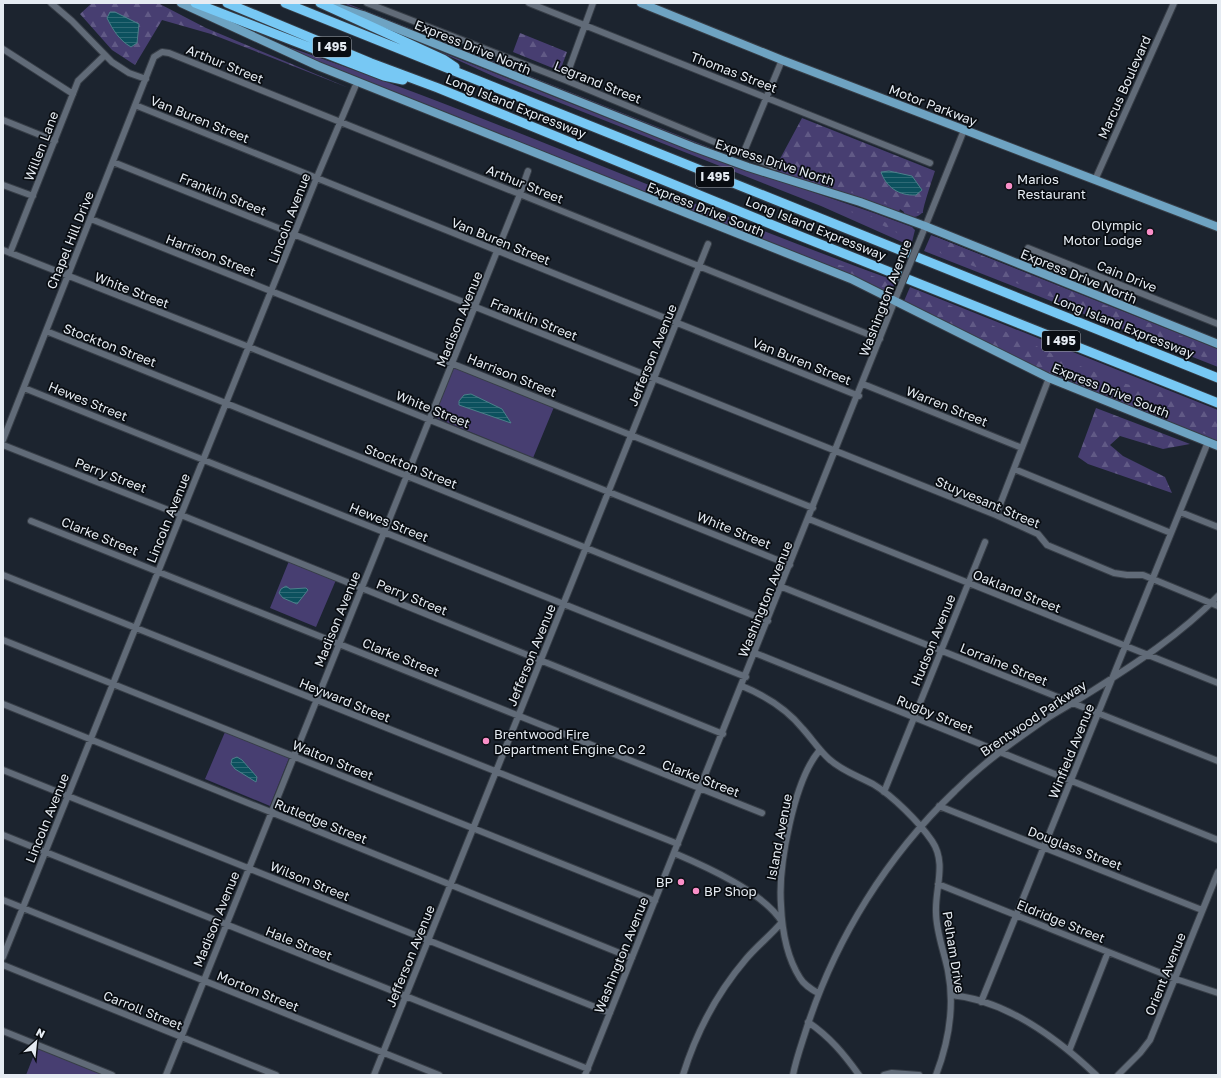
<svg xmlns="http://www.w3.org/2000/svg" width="1221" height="1078" font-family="'Golos Text',sans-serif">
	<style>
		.grass { fill: #473e71 }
		.forest { fill: url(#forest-firs) }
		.water { fill: url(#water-rules); stroke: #4d7f8a }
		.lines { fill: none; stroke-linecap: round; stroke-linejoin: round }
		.minor-casing { stroke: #373e47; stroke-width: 8 }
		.major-casing { stroke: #373e47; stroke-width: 10 }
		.highway-casing { stroke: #373e47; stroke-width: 11 }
		.minor { stroke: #616b78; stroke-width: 6 }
		.major { stroke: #6ea3c2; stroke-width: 8 }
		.highway { stroke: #77c8f4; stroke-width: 9 }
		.minor-bridge-casing { stroke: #373e47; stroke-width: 8; stroke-linecap: butt }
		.minor-bridge { stroke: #616b78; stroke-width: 6 }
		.poi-dot { fill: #fa8fc8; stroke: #090d12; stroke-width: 1.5 }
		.labels { text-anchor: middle; stroke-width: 3.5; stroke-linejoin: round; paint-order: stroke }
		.shield { fill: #090d12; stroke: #a3a8af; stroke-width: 1 }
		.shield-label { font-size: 12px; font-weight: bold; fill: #e5ebf2 }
		.street-label { font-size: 13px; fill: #e5ebf2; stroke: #090d12 }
		.poi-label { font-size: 13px; fill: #e5ebf2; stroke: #090d12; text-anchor: start }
	</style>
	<defs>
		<pattern id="forest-firs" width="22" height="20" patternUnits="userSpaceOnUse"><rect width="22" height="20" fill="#473e71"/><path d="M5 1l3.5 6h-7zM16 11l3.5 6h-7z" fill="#615a86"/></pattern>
		<pattern id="water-rules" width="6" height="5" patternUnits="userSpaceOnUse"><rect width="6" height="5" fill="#0c515e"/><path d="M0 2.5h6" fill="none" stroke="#2f6a76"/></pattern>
	</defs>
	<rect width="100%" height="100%" fill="#1c242f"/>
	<path class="grass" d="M 343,3 L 346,3 L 723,153 L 701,146 Z
		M 274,42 C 485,113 687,205 896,281 L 890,294 L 325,66 Z
		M 431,48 L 686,149 L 874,213 L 912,227 L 915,230 L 911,246 L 821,206 L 495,77 Z
		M 781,166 L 819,182 L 922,213 C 916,219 911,217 904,214 L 904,212 L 900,209 L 899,212 L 774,170 Z
		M 931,235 L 1218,349 L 1218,367 L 924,251 Z
		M 910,287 L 1218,410 L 1218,443 L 1059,379 L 904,301 Z
		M 454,366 L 554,407 L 533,458 L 434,417 Z
		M 289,561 L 336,580 L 316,627 L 270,608 Z
		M 225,732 L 289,758 L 270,806 L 205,779 Z
		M 37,1047 L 106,1075 L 26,1075 Z"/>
	<path class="forest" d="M 92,3 L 158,3 L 206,28 L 349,88 L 211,34 L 162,20 L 135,65 L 112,50 L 80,14 Z
		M 520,33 L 567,52 L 560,71 L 513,52 Z
		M 802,118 L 935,171 C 933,177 922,210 923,213 L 912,213 L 819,182 L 781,166 L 774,170 Z
		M 846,210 L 856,210 L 901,229 L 907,238 L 876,222 Z
		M 936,237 L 1218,351 L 1218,363 L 940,253 Z
		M 816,262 L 834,263 L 893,283 L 889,294 Z
		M 910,290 L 917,290 L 1070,362 L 1122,383 L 1168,394 L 1218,412 L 1218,439 C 1163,416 1107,400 1053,376 C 1004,354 957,326 909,302 Z
		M 1096,408 L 1190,444 L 1163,449 L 1120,436 L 1110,445 L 1123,456 L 1165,477 L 1172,493 L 1088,464 L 1078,457 Z"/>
	<path class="water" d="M 110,12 L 115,12 L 139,24 L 137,43 L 131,47 C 119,40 113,30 107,18 Z
		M 889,171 L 912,176 L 922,190 L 916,195 C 899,196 886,187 881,172 Z
		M 471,394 L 502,409 L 511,423 L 459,405 L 459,401 L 464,395 Z
		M 286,586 L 290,589 L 306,588 L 308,590 L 297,604 L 283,598 L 279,593 L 281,589 Z
		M 237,757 L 242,760 L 257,777 L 256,782 L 235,769 L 231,764 L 232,759 Z"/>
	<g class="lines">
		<defs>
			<path id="minor" d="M 51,3 L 72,21 L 112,62 L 129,73 L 146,79
				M 367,3 L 565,80 L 775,167
				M 529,3 L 930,163
				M 3,49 L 73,94
				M 565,80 L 593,3
				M 135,105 L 859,396
				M 3,120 L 55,141
				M 743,154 L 782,60
				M 113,162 L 996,515 L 1038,534 L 1047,545 L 1114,573 L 1127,575 L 1143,575 L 1218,606
				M 1095,180 L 1174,3
				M 3,185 L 33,196
				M 91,219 L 813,508
				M 921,237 L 964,130
				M 1028,248 L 1218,324
				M 3,250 L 249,347 L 790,565
				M 10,253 L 78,81 L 105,55
				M 46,331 L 768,621
				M 863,384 L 1022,448
				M 24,388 L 746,677
				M 3,440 L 154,57 L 162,52 L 169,53 L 880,339
				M 3,445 L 181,515 L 723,734
				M 1014,469 L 1171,533
				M 1180,512 L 1218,527
				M 996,515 L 1049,378
				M 809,519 L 1218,683
				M 31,521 L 762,813
				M 3,575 L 678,844
				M 782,587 L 1218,761
				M 3,640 L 655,901
				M 755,653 L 1218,840
				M 742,686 C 766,696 787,709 803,729 C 812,739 819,750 829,759 C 842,771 858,776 873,784 C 893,796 919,822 932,841 C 947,863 935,888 936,912 C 936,932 944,951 948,971 C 955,1007 949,1041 936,1075
				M 3,704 L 632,958
				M 3,770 L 610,1013
				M 884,792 L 985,542
				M 939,806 L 1202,910
				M 3,835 L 588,1069
				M 674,853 C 707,867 763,892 782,922 C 771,935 757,946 746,959 C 717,993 696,1033 683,1075
				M 938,884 L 1176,979 L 1218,993
				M 3,900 L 439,1075
				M 3,957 L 317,177 L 355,87
				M 3,965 L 276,1075
				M 818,993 C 811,989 804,985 800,978 C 786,956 782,930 781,905 C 778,865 794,781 819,751
				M 951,995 C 1006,1000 1057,1038 1096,1075
				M 981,1002 L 1208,442
				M 808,1022 C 830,1037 844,1054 859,1075
				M 3,1031 L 112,1075
				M 1069,1051 L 1108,952
				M 166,1075 L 520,194 L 528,171
				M 374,1075 L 708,244
				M 585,1075 L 899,290
				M 793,1075 C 796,1059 802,1043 807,1027 C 836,938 887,856 955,791 C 983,763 1014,741 1046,719 C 1060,710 1075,702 1089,693 C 1135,664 1180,635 1218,596
				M 884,1075 L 892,1073 L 919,1075
				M 1118,1075 L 1140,1053 L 1150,1040 L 1218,872"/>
			<path id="major" d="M 181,3 L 318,66 L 851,279 L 1049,378 L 1218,446
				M 641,3 L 782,60 L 1218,227
				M 336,7 L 363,15 L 693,147 L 748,167 L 860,202 L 925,226 L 1218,344"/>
			<path id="highway" d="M 195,3 L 384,76 L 403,80
				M 227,3 L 371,63 L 438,88 L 780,228 L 1218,403
				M 285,3 L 1218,378
				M 320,3 L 443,59 L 455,67"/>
		</defs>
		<use href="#minor" class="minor-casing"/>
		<use href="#major" class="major-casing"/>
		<use href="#highway" class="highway-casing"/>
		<use href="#minor" class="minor"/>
		<use href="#major" class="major"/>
		<use href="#highway" class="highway"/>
		<defs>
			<path id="minor-bridge" d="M 899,290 L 921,237"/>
		</defs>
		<use href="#minor-bridge" class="minor-bridge-casing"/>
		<use href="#minor-bridge" class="minor-bridge"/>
	</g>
	<g class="poi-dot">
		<circle cx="1009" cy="186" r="4"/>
		<circle cx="1150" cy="232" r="4"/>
		<circle cx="486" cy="741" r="4"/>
		<circle cx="681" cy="882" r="4"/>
		<circle cx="696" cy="891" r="4"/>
	</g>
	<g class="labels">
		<g class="shield">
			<rect x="313" y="37" width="38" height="20" rx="3"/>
			<rect x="696" y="167" width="38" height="20" rx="3"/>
			<rect x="1042" y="331" width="38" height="20" rx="3"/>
		</g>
		<g class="shield-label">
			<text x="332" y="51">I 495</text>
			<text x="715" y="181">I 495</text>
			<text x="1061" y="345">I 495</text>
		</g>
		<g class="street-label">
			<text transform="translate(473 47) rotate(22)" y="5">Express Drive North</text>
			<text transform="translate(225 64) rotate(22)" y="5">Arthur Street</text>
			<text transform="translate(734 72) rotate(21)" y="5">Thomas Street</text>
			<text transform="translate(598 82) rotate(22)" y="5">Legrand Street</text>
			<text transform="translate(1124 87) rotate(-66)" y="5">Marcus Boulevard</text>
			<text transform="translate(933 105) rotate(21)" y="5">Motor Parkway</text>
			<text transform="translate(516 106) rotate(22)" y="5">Long Island Expressway</text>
			<text transform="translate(200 119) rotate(22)" y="5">Van Buren Street</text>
			<text transform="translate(41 146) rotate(-69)" y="5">Willen Lane</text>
			<text transform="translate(775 162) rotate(18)" y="5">Express Drive North</text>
			<text transform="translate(525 184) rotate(22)" y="5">Arthur Street</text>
			<text transform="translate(223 194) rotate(22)" y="5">Franklin Street</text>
			<text transform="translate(706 209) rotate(22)" y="5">Express Drive South</text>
			<text transform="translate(289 218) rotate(-69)" y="5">Lincoln Avenue</text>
			<text transform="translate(816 228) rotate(22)" y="5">Long Island Expressway</text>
			<text transform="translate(70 240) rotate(-68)" y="5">Chapel Hill Drive</text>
			<text transform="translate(501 241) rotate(22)" y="5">Van Buren Street</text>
			<text transform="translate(211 255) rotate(21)" y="5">Harrison Street</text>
			<text transform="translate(1079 276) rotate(22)" y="5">Express Drive North</text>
			<text transform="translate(1127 276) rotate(22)" y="5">Cain Drive</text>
			<text transform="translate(132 290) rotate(21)" y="5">White Street</text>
			<text transform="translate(885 298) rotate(-69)" y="5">Washington Avenue</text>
			<text transform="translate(459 319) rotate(-68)" y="5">Madison Avenue</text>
			<text transform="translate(534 319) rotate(22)" y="5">Franklin Street</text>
			<text transform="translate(1124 326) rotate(22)" y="5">Long Island Expressway</text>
			<text transform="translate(110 345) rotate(21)" y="5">Stockton Street</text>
			<text transform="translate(652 355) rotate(-68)" y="5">Jefferson Avenue</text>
			<text transform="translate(802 361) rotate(22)" y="5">Van Buren Street</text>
			<text transform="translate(512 375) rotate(22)" y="5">Harrison Street</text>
			<text transform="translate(1111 390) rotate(22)" y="5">Express Drive South</text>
			<text transform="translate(88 401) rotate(22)" y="5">Hewes Street</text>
			<text transform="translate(947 406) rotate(22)" y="5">Warren Street</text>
			<text transform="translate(433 409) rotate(22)" y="5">White Street</text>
			<text transform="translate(411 466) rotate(22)" y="5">Stockton Street</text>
			<text transform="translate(111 475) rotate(21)" y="5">Perry Street</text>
			<text transform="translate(988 502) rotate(23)" y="5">Stuyvesant Street</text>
			<text transform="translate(168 518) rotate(-68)" y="5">Lincoln Avenue</text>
			<text transform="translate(389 522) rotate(22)" y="5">Hewes Street</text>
			<text transform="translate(734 530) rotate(22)" y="5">White Street</text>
			<text transform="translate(100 536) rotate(22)" y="5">Clarke Street</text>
			<text transform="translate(1017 591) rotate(22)" y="5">Oakland Street</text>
			<text transform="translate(412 597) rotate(22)" y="5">Perry Street</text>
			<text transform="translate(765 599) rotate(-68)" y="5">Washington Avenue</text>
			<text transform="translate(337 619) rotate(-68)" y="5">Madison Avenue</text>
			<text transform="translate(933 640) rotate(-68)" y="5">Hudson Avenue</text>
			<text transform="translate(531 655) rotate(-68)" y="5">Jefferson Avenue</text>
			<text transform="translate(401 657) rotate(22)" y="5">Clarke Street</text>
			<text transform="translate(1004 664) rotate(22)" y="5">Lorraine Street</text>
			<text transform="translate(345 700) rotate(22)" y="5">Heyward Street</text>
			<text transform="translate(935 714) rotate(22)" y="5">Rugby Street</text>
			<text transform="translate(1033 718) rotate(-34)" y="5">Brentwood Parkway</text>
			<text transform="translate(1071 751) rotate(-68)" y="5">Winfield Avenue</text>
			<text transform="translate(333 760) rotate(22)" y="5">Walton Street</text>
			<text transform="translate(701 778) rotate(21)" y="5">Clarke Street</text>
			<text transform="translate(47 818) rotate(-68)" y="5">Lincoln Avenue</text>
			<text transform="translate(321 821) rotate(22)" y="5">Rutledge Street</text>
			<text transform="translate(779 837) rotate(-79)" y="5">Island Avenue</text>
			<text transform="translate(1075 848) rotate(21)" y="5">Douglass Street</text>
			<text transform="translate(310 881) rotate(22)" y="5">Wilson Street</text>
			<text transform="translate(216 919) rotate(-68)" y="5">Madison Avenue</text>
			<text transform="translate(1061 921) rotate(22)" y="5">Eldridge Street</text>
			<text transform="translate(299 943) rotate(22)" y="5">Hale Street</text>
			<text transform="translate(954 952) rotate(81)" y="5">Pelham Drive</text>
			<text transform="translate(621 955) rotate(-68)" y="5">Washington Avenue</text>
			<text transform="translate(410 956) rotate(-68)" y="5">Jefferson Avenue</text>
			<text transform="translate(1165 974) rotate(-68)" y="5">Orient Avenue</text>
			<text transform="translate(258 991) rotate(22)" y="5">Morton Street</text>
			<text transform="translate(143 1010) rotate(22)" y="5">Carroll Street</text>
		</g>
		<g class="poi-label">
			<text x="1017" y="184">Marios<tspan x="1017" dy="15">Restaurant</tspan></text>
			<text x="1142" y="230" text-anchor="end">Olympic<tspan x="1142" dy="15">Motor Lodge</tspan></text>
			<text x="494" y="739">Brentwood Fire<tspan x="494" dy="15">Department Engine Co 2</tspan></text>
			<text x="673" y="887" text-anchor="end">BP</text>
			<text x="704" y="896">BP Shop</text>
		</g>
	</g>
	<rect width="1221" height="1078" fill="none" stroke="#e5ebf2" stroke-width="8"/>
	<g transform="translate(36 1042) rotate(27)" stroke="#090d12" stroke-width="3" paint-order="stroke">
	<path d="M0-3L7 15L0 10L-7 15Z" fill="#e5ebf2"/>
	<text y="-6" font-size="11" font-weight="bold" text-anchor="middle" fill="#e5ebf2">N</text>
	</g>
</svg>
